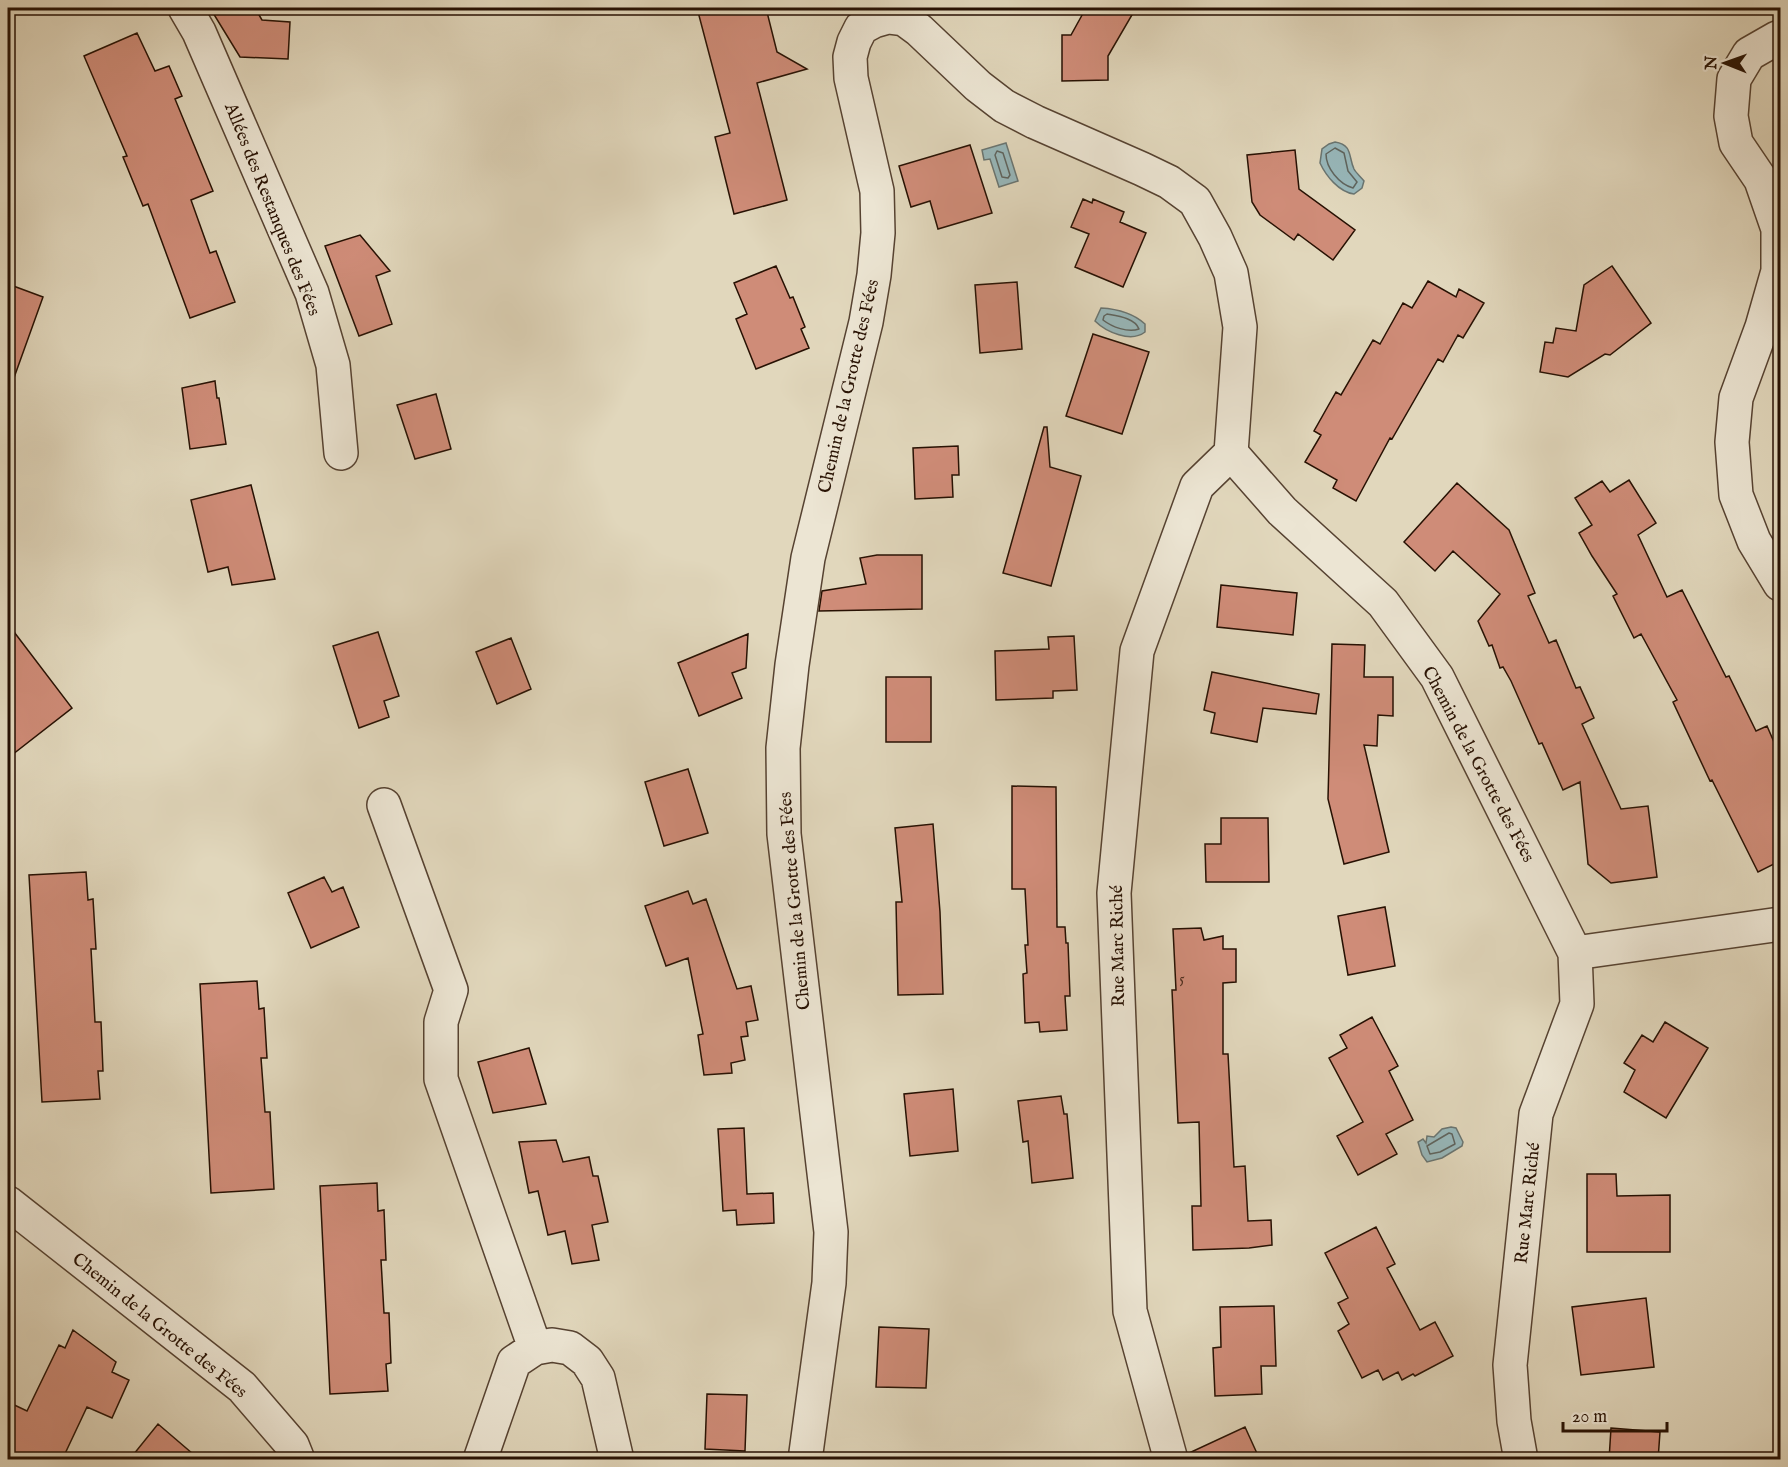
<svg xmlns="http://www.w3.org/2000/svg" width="1788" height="1467" font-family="'IM FELL English',serif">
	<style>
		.water { fill: #97b7ba; stroke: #6a7571; stroke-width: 1.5 }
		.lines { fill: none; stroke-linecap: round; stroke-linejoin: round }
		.shore { stroke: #5f645e; stroke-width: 1.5 }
		.building { fill: #cf8c78; stroke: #271103; stroke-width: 1.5 }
		.minor-casing { stroke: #564231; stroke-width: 36 }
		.minor { stroke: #ece5d3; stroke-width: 33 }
		.labels { text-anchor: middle; stroke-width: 4.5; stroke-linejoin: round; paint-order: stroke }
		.number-label { font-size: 15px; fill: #513020 }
		.street-label { font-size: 18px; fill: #271103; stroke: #ece5d3 }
	</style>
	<rect width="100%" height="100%" fill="#e1d7bc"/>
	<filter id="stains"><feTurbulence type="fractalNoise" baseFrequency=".00333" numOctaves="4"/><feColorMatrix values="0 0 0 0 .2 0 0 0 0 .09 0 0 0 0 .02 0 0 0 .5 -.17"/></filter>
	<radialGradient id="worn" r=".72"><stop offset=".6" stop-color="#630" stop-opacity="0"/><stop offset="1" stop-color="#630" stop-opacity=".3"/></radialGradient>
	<path class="water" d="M 1335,142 C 1353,145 1348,156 1354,169 C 1356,173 1361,177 1364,181 L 1362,188 L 1354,194 C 1339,192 1326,176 1320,163 L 1322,149 L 1329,144 Z
		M 1006,143 L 1018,181 L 999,187 L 990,159 L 984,160 L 982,150 Z
		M 1101,308 C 1118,309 1133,313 1145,324 L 1145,332 C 1131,343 1106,332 1095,321 Z
		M 1451,1127 L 1456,1128 L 1463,1142 L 1462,1146 L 1442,1158 L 1427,1162 L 1422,1155 L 1418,1142 L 1423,1139 L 1426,1143 L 1427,1136 L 1434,1137 L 1442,1129 Z"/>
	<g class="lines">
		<path class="shore" d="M 1335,148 L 1344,153 L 1348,171 L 1357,182 L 1353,188 C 1339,184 1326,168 1326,154 Z
			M 997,151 L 1003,153 L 1010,175 L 1008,178 L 1002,177 L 995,155 Z
			M 1107,314 C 1118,316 1135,318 1139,329 C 1128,333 1112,327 1103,320 L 1104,316 Z
			M 1449,1133 L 1452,1134 L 1455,1144 L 1440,1152 L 1430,1154 L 1427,1146 Z"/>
	</g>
	<path class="building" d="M 210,8 L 255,8 L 262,20 L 290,22 L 288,59 L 240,57 Z
		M 697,8 L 766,8 L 777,52 L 807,69 L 757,83 L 787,200 L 734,214 L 715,137 L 730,133 Z
		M 1086,8 L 1136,8 L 1108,56 L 1108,80 L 1062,81 L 1062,35 L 1071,35 Z
		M 137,33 L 155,71 L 169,66 L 182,96 L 175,99 L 213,191 L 191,200 L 210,253 L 216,251 L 235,302 L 190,318 L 148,204 L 143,206 L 123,157 L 127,156 L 84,56 Z
		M 970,145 L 992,213 L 938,229 L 930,201 L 911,207 L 899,166 Z
		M 1295,150 L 1299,189 L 1355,230 L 1333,260 L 1298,234 L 1294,240 L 1260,215 L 1252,202 L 1247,155 Z
		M 1083,199 L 1092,203 L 1093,199 L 1124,212 L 1120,222 L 1146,233 L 1123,287 L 1075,267 L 1089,234 L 1071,227 Z
		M 360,235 L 390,271 L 376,276 L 392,324 L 359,336 L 325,246 Z
		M 776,266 L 790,298 L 793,297 L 805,327 L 801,329 L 809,348 L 756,369 L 736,319 L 747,314 L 734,283 Z
		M 1612,266 L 1651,323 L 1610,355 L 1605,354 L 1568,377 L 1540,372 L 1545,342 L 1553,343 L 1556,328 L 1576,331 L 1584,285 Z
		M 1428,281 L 1456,297 L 1459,289 L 1484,303 L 1463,338 L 1458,335 L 1443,362 L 1438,359 L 1392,439 L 1390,438 L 1356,501 L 1333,488 L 1337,480 L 1305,462 L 1321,435 L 1314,431 L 1336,392 L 1341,395 L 1373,340 L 1380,344 L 1403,303 L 1412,308 Z
		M 1017,282 L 1022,349 L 980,353 L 975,285 Z
		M 8,284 L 43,297 L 11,386 L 8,385 Z
		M 1093,334 L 1149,352 L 1122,434 L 1066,416 Z
		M 215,381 L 217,398 L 219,398 L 226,444 L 190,449 L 182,388 Z
		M 436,394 L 451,449 L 415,459 L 397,405 Z
		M 1044,427 L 1047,427 L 1050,467 L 1081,476 L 1051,586 L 1003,573 Z
		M 958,446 L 959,475 L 952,475 L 953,497 L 915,499 L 913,448 Z
		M 1629,480 L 1656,523 L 1638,535 L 1667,597 L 1682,590 L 1726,677 L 1729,676 L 1756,731 L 1767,726 L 1780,756 L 1780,861 L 1758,872 L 1712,780 L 1710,781 L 1673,702 L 1677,700 L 1641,634 L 1634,638 L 1613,596 L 1617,594 L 1592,556 L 1579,533 L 1592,525 L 1575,498 L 1602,481 L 1610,492 Z
		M 1457,483 L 1509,530 L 1535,593 L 1528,596 L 1549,643 L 1556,640 L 1576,688 L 1580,687 L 1594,718 L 1582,724 L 1621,809 L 1648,806 L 1657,877 L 1611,883 L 1588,864 L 1580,782 L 1563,790 L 1542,743 L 1539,744 L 1511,681 L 1503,667 L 1500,668 L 1492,645 L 1489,646 L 1478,621 L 1500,594 L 1453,551 L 1435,571 L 1404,542 Z
		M 251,485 L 275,579 L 232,585 L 228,567 L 208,572 L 191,500 Z
		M 877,555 L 922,555 L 922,609 L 819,611 L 822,591 L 866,584 L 860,558 Z
		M 1221,585 L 1297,593 L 1293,635 L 1217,627 Z
		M 8,624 L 72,708 L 8,758 Z
		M 378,632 L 399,696 L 384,701 L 389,717 L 359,728 L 333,646 Z
		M 748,634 L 746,668 L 732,673 L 742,698 L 699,716 L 678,663 Z
		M 1074,636 L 1077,690 L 1053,691 L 1053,698 L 996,700 L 995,651 L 1049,649 L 1048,637 Z
		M 511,638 L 531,689 L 497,704 L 476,652 Z
		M 1332,644 L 1365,645 L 1364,677 L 1393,677 L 1393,716 L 1378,715 L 1377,746 L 1364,745 L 1389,852 L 1344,864 L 1328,799 Z
		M 1212,672 L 1319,694 L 1316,714 L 1263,708 L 1257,742 L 1211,733 L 1215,713 L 1204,710 Z
		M 886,677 L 931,677 L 931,742 L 886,742 Z
		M 688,769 L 708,833 L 664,846 L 645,782 Z
		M 1012,786 L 1056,787 L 1057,927 L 1065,927 L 1066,943 L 1068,943 L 1070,996 L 1065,996 L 1067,1030 L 1040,1032 L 1039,1022 L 1025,1023 L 1023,974 L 1027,973 L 1025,945 L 1028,945 L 1025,889 L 1012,889 Z
		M 1221,818 L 1268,818 L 1269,882 L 1206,882 L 1205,844 L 1221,844 Z
		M 933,824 L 940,912 L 943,994 L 898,995 L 896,902 L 902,902 L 895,828 Z
		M 86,872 L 88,900 L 93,899 L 96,949 L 91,949 L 95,1022 L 101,1022 L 103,1071 L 98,1071 L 100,1099 L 42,1102 L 29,875 Z
		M 324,877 L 332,892 L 343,887 L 359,927 L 311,948 L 288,893 Z
		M 688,891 L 693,904 L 706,899 L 737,989 L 751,986 L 758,1020 L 746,1022 L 748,1036 L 741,1037 L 745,1060 L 731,1063 L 732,1073 L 704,1075 L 698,1035 L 703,1034 L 688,958 L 666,966 L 645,906 Z
		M 1385,907 L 1395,966 L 1348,975 L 1338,916 Z
		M 1201,928 L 1204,940 L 1223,936 L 1223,949 L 1236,949 L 1236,982 L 1223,983 L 1223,1054 L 1228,1054 L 1234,1167 L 1245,1166 L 1248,1221 L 1271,1220 L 1272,1245 L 1249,1248 L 1193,1250 L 1192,1206 L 1201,1206 L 1199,1122 L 1178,1123 L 1172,990 L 1176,990 L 1173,929 Z
		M 257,981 L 259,1009 L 264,1008 L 267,1058 L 261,1058 L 265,1112 L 270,1112 L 274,1189 L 211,1193 L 200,984 Z
		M 1372,1017 L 1398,1066 L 1389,1071 L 1413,1120 L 1386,1134 L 1397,1154 L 1358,1175 L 1337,1136 L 1363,1122 L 1329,1058 L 1347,1048 L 1340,1035 Z
		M 1665,1022 L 1708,1048 L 1666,1118 L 1624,1092 L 1635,1070 L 1624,1063 L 1642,1035 L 1653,1042 Z
		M 529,1048 L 546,1104 L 493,1113 L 478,1062 Z
		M 953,1089 L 958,1151 L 910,1156 L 904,1094 Z
		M 1061,1096 L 1064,1114 L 1067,1114 L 1073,1178 L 1032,1183 L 1028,1141 L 1023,1142 L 1018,1101 Z
		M 744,1128 L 747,1194 L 773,1193 L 774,1223 L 737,1225 L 736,1210 L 723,1211 L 718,1129 Z
		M 556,1140 L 563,1162 L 589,1157 L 593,1176 L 598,1176 L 608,1222 L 592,1225 L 599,1260 L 572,1264 L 565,1231 L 548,1235 L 538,1191 L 529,1193 L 519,1142 Z
		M 1587,1174 L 1616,1174 L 1617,1196 L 1670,1195 L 1670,1252 L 1587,1252 Z
		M 377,1183 L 378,1211 L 384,1210 L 386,1260 L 381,1260 L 384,1313 L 389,1313 L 391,1363 L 386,1364 L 388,1391 L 330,1394 L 320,1186 Z
		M 1376,1227 L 1395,1264 L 1387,1268 L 1420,1330 L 1435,1322 L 1453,1356 L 1415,1376 L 1413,1374 L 1402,1380 L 1398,1372 L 1383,1380 L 1378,1370 L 1362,1378 L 1338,1331 L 1349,1324 L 1338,1303 L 1348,1298 L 1325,1253 Z
		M 1646,1298 L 1654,1367 L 1581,1375 L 1572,1307 Z
		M 1274,1306 L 1276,1366 L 1261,1366 L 1262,1394 L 1215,1396 L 1213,1348 L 1221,1347 L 1220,1307 Z
		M 879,1327 L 929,1329 L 926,1388 L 876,1387 Z
		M 73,1330 L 116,1362 L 112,1372 L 129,1380 L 112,1418 L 87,1407 L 62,1460 L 8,1460 L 8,1402 L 27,1411 L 59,1345 L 65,1348 Z
		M 707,1394 L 747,1395 L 745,1451 L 705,1449 Z
		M 158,1424 L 200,1460 L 129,1460 Z
		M 1245,1427 L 1260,1460 L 1189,1460 L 1189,1453 Z
		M 1611,1428 L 1660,1432 L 1658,1460 L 1609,1460 Z"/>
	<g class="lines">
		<defs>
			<path id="minor" d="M 185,8 L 199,32 L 312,293 L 333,365 L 341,453
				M 1780,38 L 1777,38 L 1749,54 L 1734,79 L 1731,116 L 1736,143 L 1761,180 L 1778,229 L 1778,271 L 1762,327 L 1736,398 L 1732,442 L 1736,495 L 1754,541 L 1780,584
				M 384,805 L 451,990 L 441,1022 L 441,1079 L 535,1348
				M 8,1203 L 242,1387 L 292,1445 L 298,1460
				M 480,1460 L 514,1362 L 535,1348 L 552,1345 L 570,1348 L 587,1361 L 598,1378 L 617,1460
				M 805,1460 L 829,1283 L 831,1232 L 784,834 L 783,748 L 792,665 L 808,558 L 866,322 L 874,275 L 878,233 L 877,191 L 851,78 L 850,57 L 854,42 L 861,28 L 874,21 L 888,17 L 904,19 L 919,30 L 978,86 L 1004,106 L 1035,122 L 1142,169 L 1169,182 L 1195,201 L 1215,237 L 1231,273 L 1240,327 L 1231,453 L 1282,511 L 1383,603 L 1437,677 L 1575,953 L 1780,924
				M 1171,1460 L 1130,1311 L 1114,893 L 1137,651 L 1197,486 L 1231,453
				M 1521,1460 L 1514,1421 L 1510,1365 L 1536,1114 L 1577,1004 L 1575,953"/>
		</defs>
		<use href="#minor" class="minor-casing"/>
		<use href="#minor" class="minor"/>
	</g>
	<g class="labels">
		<g class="number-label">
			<text x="1182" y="983">5</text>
		</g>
		<g class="street-label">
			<text transform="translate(273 209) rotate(68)" y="6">Allées des Restanques des Fées</text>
			<text transform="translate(848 386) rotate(-77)" y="6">Chemin de la Grotte des Fées</text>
			<text transform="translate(1479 764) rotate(62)" y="6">Chemin de la Grotte des Fées</text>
			<text transform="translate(794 901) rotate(-95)" y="6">Chemin de la Grotte des Fées</text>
			<text transform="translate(1117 946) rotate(-91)" y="6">Rue Marc Riché</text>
			<text transform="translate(1527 1203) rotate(-84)" y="6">Rue Marc Riché</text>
			<text transform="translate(160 1325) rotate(39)" y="6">Chemin de la Grotte des Fées</text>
		</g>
	</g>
	<rect width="1788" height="1467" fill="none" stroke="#e1d7bc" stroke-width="30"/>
	<rect x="9" y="9" width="1770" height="1449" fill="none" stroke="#271103" stroke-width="3"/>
	<rect x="15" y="15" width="1758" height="1437" fill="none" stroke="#271103" stroke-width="1.5"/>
	<g transform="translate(1725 63) rotate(271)" stroke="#ece5d3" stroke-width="4.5" paint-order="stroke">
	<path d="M0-4.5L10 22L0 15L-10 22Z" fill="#271103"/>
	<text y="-9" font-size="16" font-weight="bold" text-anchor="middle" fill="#271103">N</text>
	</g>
	<path d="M1563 1422v9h104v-9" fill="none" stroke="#271103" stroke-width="3"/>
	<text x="1572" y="1422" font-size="18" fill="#271103" stroke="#ece5d3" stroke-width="4.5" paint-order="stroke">20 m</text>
	<rect width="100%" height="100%" filter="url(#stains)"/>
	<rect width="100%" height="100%" fill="url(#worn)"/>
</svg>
